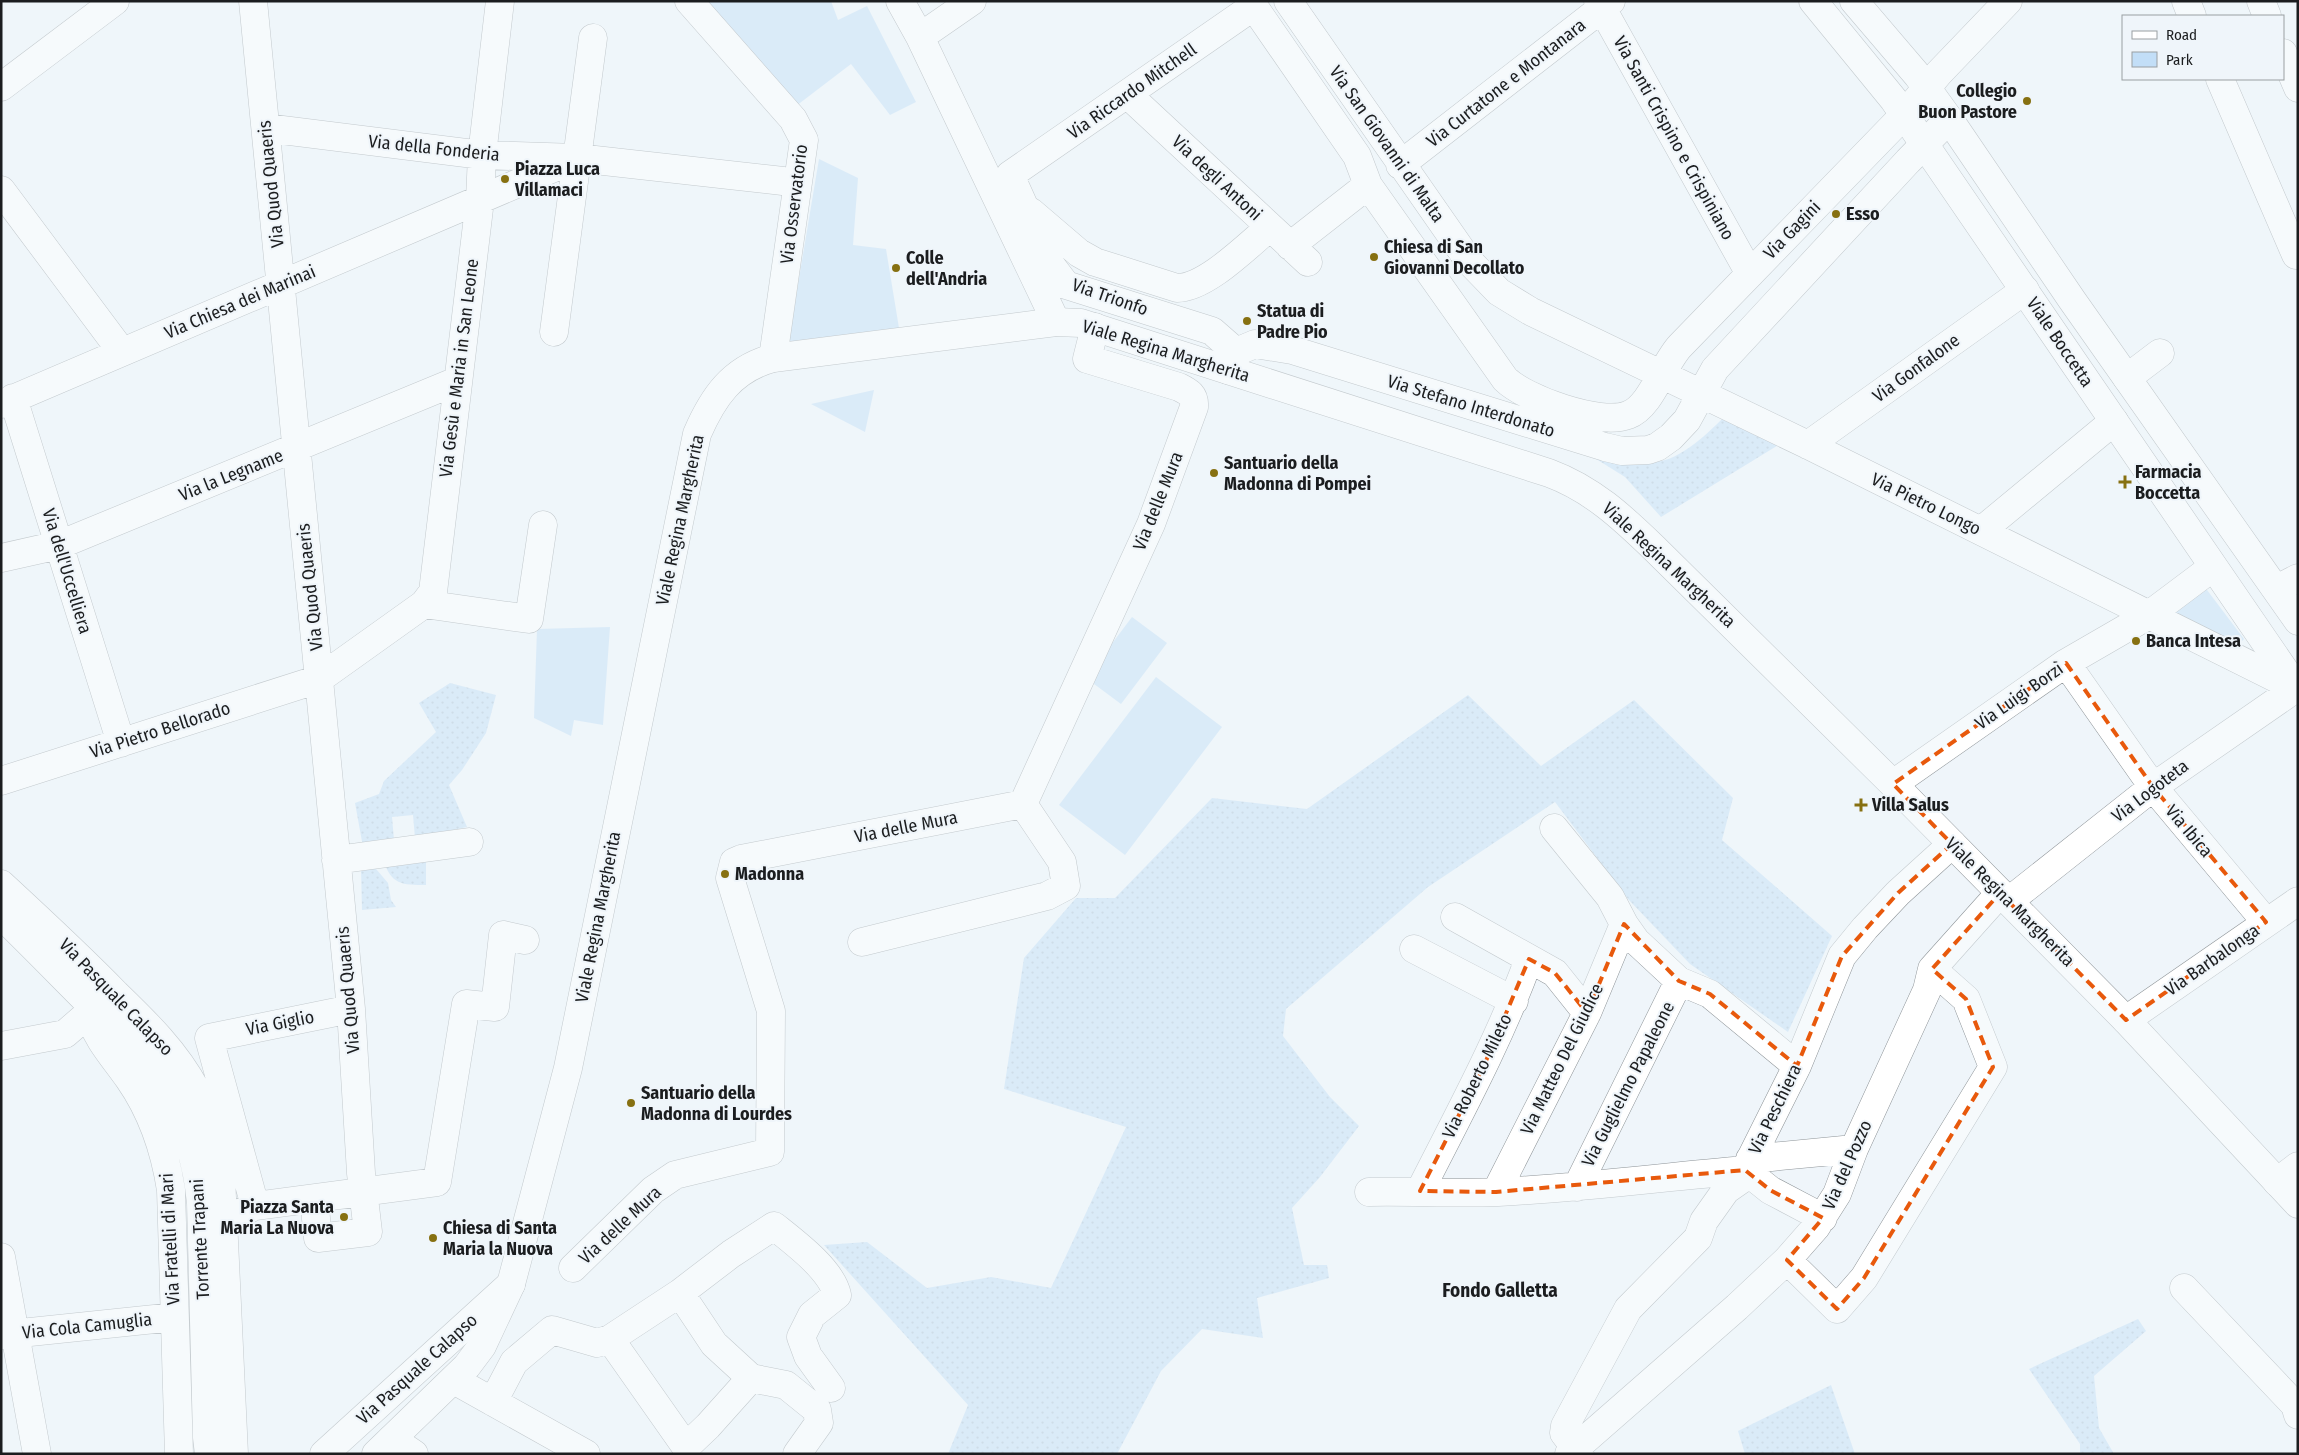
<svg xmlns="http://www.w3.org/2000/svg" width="2299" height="1455" font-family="'Fira Sans Condensed',sans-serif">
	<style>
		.grass { fill: url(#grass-dots) }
		.park { fill: #c2def7 }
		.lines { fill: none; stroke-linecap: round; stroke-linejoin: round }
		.minor-casing { stroke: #8f9599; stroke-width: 29 }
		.major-casing { stroke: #8f9599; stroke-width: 29 }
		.minor { stroke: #fff; stroke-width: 28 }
		.major { stroke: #fff; stroke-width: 28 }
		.marked { fill: none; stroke: #e8590c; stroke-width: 4; stroke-dasharray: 10 6; stroke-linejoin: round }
		.poi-dot { fill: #867011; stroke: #eff5fa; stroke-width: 2 }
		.labels { text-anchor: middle; stroke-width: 4; stroke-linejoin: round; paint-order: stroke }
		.street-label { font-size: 18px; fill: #1b1d1f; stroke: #eff5fa }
		.poi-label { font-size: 18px; font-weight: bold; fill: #1b1d1f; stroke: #eff5fa; text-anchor: start }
		.neighbourhood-label { font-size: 19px; font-weight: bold; fill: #1b1d1f; stroke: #eff5fa }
	</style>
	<defs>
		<pattern id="grass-dots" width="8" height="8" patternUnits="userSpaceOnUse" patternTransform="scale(1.25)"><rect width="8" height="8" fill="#c2def7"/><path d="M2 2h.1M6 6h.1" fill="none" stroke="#a6bed3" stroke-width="1.8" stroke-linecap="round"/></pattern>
	</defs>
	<rect width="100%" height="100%" fill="#eff5fa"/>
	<path class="grass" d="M 1727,414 L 1788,439 L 1661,517 L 1625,477 L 1585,452 C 1607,455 1632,462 1654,462 C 1681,461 1710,431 1727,414 Z
		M 450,683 L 496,695 L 486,733 L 462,770 L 449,785 L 467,827 L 415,838 L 413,815 L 392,817 L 394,840 L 363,847 L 355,803 L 379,794 L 384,781 L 436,732 L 419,703 Z
		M 1468,695 L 1541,766 L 1634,700 L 1733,798 L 1722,840 L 1832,936 L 1788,1032 L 1690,964 L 1628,899 L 1555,802 L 1428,887 L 1286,1009 L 1283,1036 L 1330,1097 L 1359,1126 L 1320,1177 L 1292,1208 L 1304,1265 L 1327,1265 L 1329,1278 L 1257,1298 L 1263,1338 L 1202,1329 L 1161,1371 L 1117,1454 L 948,1454 L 968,1405 L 824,1245 L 867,1242 L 927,1288 L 991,1277 L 1051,1288 L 1126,1127 L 1004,1089 L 1024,958 L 1076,898 L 1115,898 L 1212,798 L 1307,809 Z
		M 426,853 L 426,885 C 402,885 391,885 383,859 Z
		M 371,863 L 388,883 L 391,900 L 396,907 L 362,910 L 361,867 Z
		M 2138,1319 L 2146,1331 L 2094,1376 L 2099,1428 L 2114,1454 L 2080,1454 L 2080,1444 L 2029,1369 Z
		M 1831,1385 L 1855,1454 L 1745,1454 L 1738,1431 Z"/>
	<path class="park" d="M 705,1 L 831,1 L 838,20 L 867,6 L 916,102 L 890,115 L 851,64 L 796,106 Z
		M 819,159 L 858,178 L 853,245 L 886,249 L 899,328 L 788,344 Z
		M 874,390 L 865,432 L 811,404 Z
		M 2204,586 L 2244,639 L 2240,643 L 2169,613 Z
		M 1132,617 L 1167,643 L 1121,704 L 1086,678 Z
		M 610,627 L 603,725 L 574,720 L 571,736 L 534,718 L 537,629 Z
		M 1156,677 L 1222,727 L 1125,855 L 1059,805 Z"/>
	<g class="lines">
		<defs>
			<path id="minor" d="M 253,1 L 351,1009 L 361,1173 L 368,1232 L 318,1238 L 314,1199
				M 689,1 L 793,119 L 804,140 L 773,358
				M 900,1 L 920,37 L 1056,322
				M 1250,1 L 1357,156 L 1368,185 L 1505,379 C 1525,399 1600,426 1628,415 C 1651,407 1663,364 1680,346 C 1755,269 1829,192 1904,115 L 1939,73 L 2008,1
				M 1288,1 L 1469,261 L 1499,292 L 1530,311 L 1808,445 L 2296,688 L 2153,787 L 2009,901
				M 1598,1 L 1750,274
				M 2186,1 L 2192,16
				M 920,37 L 972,1
				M 2220,79 L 2296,255 L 2298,254
				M 1,87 L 115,1
				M 1127,94 L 1308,262
				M 266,128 L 482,155 L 577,158 L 783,181
				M 1400,165 L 1611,1
				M 1,190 L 122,352
				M 1031,212 L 1079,253 L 1095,262 L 1177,288 C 1206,288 1247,246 1270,227
				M 1290,246 L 1368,185
				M 554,332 L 593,38
				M 1236,352 L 1212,331 L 1066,285 L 1050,264 L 1010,175 L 1254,6
				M 1228,370 L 1236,352 L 1255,344 L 1292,350 L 1605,447 L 1622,451 L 1648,450 L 1657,447 L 1671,437 L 1687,420 L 1715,369 L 1908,161 L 1949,119
				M 2127,378 L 2160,353
				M 13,398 L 121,743
				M 1,404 L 577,158
				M 1808,445 L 2025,290
				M 1981,531 L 2114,421
				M 1,558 L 59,545 L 457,381
				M 2277,589 L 2298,578
				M 424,604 L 529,619 L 543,525
				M 2066,663 L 2153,787 L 2266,922
				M 1,781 L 319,679 L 424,604 L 433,592 L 480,200 L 482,155 L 500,1
				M 1893,784 L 2066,663 L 2149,615 L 2213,567
				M 1554,828 L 1610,897 L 1624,924 L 1636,941 L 1679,981 L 1710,994 L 1797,1066
				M 336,860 L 469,842
				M 1,884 C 40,920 79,956 116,994 C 146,1023 176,1052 196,1090 C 210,1116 218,1147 221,1177 L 234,1454
				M 1,915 C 31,944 59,973 88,1002 C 152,1065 192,1109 201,1203 L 207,1437 L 209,1454
				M 1455,917 L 1555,973 L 1587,1013
				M 862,942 L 1047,896 L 1066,886 L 1062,862 L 1023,804
				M 1414,949 L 1514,1001
				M 88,1014 C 99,1042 112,1055 129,1079 C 152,1112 165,1151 171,1190 L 179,1454
				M 2126,1020 L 2298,901
				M 1,1046 L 65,1034 L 88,1014
				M 1750,1159 L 1854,1149
				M 1745,1170 L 1797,1066 L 1842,956 L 1865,928 L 1898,893 L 1952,844
				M 1745,1170 L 1770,1190 L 1823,1218
				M 2277,1182 L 2298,1166
				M 1577,1187 L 1679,981
				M 1420,1191 C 1459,1114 1500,1039 1529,959
				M 1369,1192 C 1412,1191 1456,1194 1498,1192 C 1581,1188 1663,1177 1745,1170
				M 1496,1192 L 1587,1013 L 1624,924
				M 255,1206 L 437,1182 L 466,1004 L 495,1007 L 503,935 L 525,940
				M 242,1217 L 242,1212 L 255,1206 L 209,1038 L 351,1009
				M 1,1257 L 37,1454
				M 1787,1260 L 1837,1309 L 1864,1278 L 1993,1067 L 1966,999 L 1932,969
				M 573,1268 L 653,1190 L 675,1175 L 770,1152 L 771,1011 L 730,878 L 734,862 L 741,859 L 1023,804 L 1151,524 L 1194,407 C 1195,395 1189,392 1179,387 L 1087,359 L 1095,327
				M 2184,1288 L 2295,1405 L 2298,1415
				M 1,1335 L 174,1317
				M 610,1339 L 680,1293
				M 454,1380 L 586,1454
				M 493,1402 L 514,1362 L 552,1330 L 597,1343 L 610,1339 L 686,1447 L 708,1426 L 751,1378
				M 392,1439 L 414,1454
				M 324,1454 L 511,1284
				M 797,1454 L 819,1423 L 817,1410 L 786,1385 L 751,1378 L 714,1344 L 680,1293 L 731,1254 L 774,1226 C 794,1242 832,1270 837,1295 L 812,1315 L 801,1337 L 808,1356 L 831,1388
				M 1569,1454 L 1737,1307 L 1787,1260 L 1816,1227 L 1837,1194 L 1854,1149 L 1927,990 L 1932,969 L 2000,893
				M 1580,1454 L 1564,1433 L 1565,1426 L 1628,1309 L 1698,1238 L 1704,1221 L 1726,1190 L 1749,1174"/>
			<path id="major" d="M 1813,1 L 1894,100 L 2298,690
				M 1854,1 L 1918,76 L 1949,119 L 2072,300 L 2298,621
				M 2261,1 L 2267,16
				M 2283,53 L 2298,88
				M 376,1454 L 467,1366 L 482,1346 L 511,1284 L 568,1068 L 697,434 C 713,397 732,369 773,358 L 1056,322 L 1081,323 L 1549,473 C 1592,489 1622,517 1654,548 L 1893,784 L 2126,1020 L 2298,1204"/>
		</defs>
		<use href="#minor" class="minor-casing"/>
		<use href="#major" class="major-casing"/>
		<use href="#minor" class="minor"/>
		<use href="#major" class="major"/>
	</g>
	<path d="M0 0H2299V1455H0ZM 2066,663 L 2153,787 L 2266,922 L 2126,1020 L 2000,893 L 1932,969 L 1966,999 L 1993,1067 L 1864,1278 L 1837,1309 L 1787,1260 L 1823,1218 L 1770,1190 L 1745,1170 L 1496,1192 L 1420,1191 L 1483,1068 L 1529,959 L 1555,973 L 1587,1013 L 1624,924 L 1679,981 L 1710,994 L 1797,1066 L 1842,956 L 1898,893 L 1952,844 L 1893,784 Z" fill="#eff5fa" fill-opacity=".55" fill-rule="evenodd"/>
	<path class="marked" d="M 2066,663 L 2153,787 L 2266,922 L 2126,1020 L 2000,893 L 1932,969 L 1966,999 L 1993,1067 L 1864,1278 L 1837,1309 L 1787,1260 L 1823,1218 L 1770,1190 L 1745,1170 L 1496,1192 L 1420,1191 L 1483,1068 L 1529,959 L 1555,973 L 1587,1013 L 1624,924 L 1679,981 L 1710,994 L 1797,1066 L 1842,956 L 1898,893 L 1952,844 L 1893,784 Z"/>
	<g class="poi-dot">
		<circle cx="2027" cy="101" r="5"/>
		<circle cx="505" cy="179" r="5"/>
		<circle cx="1836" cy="214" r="5"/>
		<circle cx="1374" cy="257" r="5"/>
		<circle cx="896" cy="268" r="5"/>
		<circle cx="1247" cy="321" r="5"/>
		<circle cx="1214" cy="473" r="5"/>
		<path d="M2122.5 474.5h5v5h5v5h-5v5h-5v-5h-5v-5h5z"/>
		<circle cx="2136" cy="641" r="5"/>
		<path d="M1858.5 797.5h5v5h5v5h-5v5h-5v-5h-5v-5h5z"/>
		<circle cx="725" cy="874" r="5"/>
		<circle cx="631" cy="1103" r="5"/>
		<circle cx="344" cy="1217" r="5"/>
		<circle cx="433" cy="1238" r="5"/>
	</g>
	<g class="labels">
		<g class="street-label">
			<text transform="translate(1506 83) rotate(-38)" y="6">Via Curtatone e Montanara</text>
			<text transform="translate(1132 91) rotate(-35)" y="6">Via Riccardo Mitchell</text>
			<text transform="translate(1674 138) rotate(61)" y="6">Via Santi Crispino e Crispiniano</text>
			<text transform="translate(1387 144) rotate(55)" y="6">Via San Giovanni di Malta</text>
			<text transform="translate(434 148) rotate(6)" y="6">Via della Fonderia</text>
			<text transform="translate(1217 178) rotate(43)" y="6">Via degli Antoni</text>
			<text transform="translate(271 184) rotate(-96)" y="6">Via Quod Quaeris</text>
			<text transform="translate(794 204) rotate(-83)" y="6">Via Osservatorio</text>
			<text transform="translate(1792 230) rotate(-46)" y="6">Via Gagini</text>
			<text transform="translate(1110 297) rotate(19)" y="6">Via Trionfo</text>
			<text transform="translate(240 302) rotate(-23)" y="6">Via Chiesa dei Marinai</text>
			<text transform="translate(2060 342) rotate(56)" y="6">Viale Boccetta</text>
			<text transform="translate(1166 351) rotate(17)" y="6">Viale Regina Margherita</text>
			<text transform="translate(459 368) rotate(-83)" y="6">Via Gesù e Maria in San Leone</text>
			<text transform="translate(1916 368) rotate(-36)" y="6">Via Gonfalone</text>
			<text transform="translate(1471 406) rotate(17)" y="6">Via Stefano Interdonato</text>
			<text transform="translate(231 475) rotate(-22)" y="6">Via la Legname</text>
			<text transform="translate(1158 501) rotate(-68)" y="6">Via delle Mura</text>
			<text transform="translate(1926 504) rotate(26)" y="6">Via Pietro Longo</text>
			<text transform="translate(680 520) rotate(-78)" y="6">Viale Regina Margherita</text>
			<text transform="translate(1669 565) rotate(43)" y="6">Viale Regina Margherita</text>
			<text transform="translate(67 571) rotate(73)" y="6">Via dell'Uccelliera</text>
			<text transform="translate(310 587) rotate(-96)" y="6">Via Quod Quaeris</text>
			<text transform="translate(2019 696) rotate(-35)" y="6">Via Luigi Borzì</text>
			<text transform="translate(160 730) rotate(-18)" y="6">Via Pietro Bellorado</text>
			<text transform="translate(2150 791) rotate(-37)" y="6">Via Logoteta</text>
			<text transform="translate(906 827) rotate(-11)" y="6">Via delle Mura</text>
			<text transform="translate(2189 831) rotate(50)" y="6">Via Ibica</text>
			<text transform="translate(2010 902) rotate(45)" y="6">Viale Regina Margherita</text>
			<text transform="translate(598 917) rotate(-79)" y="6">Viale Regina Margherita</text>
			<text transform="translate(2212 960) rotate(-35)" y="6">Via Barbalonga</text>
			<text transform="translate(348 990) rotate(-95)" y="6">Via Quod Quaeris</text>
			<text transform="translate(116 997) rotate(46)" y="6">Via Pasquale Calapso</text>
			<text transform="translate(280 1023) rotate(-11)" y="6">Via Giglio</text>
			<text transform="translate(1562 1059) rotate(-64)" y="6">Via Matteo Del Giudice</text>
			<text transform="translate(1477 1076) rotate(-64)" y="6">Via Roberto Mileto</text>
			<text transform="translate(1628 1084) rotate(-63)" y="6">Via Guglielmo Papaleone</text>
			<text transform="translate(1775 1109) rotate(-64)" y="6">Via Peschiera</text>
			<text transform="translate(1847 1165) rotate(-66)" y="6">Via del Pozzo</text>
			<text transform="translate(620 1225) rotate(-43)" y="6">Via delle Mura</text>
			<text transform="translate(170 1239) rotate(-93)" y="6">Via Fratelli di Mari</text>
			<text transform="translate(200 1239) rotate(-93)" y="6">Torrente Trapani</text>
			<text transform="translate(87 1326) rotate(-6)" y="6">Via Cola Camuglia</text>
			<text transform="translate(417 1369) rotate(-42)" y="6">Via Pasquale Calapso</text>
		</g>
		<g class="poi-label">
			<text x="2017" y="97" text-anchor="end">Collegio<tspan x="2017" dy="21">Buon Pastore</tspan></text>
			<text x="515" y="175">Piazza Luca<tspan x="515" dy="21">Villamaci</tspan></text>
			<text x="1846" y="220">Esso</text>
			<text x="1384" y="253">Chiesa di San<tspan x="1384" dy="21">Giovanni Decollato</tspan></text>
			<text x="906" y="264">Colle<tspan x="906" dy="21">dell'Andria</tspan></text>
			<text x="1257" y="317">Statua di<tspan x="1257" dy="21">Padre Pio</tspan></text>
			<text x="1224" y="469">Santuario della<tspan x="1224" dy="21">Madonna di Pompei</tspan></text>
			<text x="2135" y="478">Farmacia<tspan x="2135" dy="21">Boccetta</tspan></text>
			<text x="2146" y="647">Banca Intesa</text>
			<text x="1872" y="811">Villa Salus</text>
			<text x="735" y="880">Madonna</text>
			<text x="641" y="1099">Santuario della<tspan x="641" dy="21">Madonna di Lourdes</tspan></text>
			<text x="334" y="1213" text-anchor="end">Piazza Santa<tspan x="334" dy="21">Maria La Nuova</tspan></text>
			<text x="443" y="1234">Chiesa di Santa<tspan x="443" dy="21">Maria la Nuova</tspan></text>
		</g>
		<g class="neighbourhood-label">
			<text x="1500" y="1297">Fondo Galletta</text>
		</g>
	</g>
	<rect width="2299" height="1455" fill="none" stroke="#1b1d1f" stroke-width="5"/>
	<rect x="2122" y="15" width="162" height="65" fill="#eff5fa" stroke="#9a9fa2"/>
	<rect x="2132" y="31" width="25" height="8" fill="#ffffff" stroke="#9a9fa2"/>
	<text x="2166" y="40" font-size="15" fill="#1b1d1f">Road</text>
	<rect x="2132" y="52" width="25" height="15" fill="#c2def7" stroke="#9a9fa2"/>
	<text x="2166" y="65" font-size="15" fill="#1b1d1f">Park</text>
</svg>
